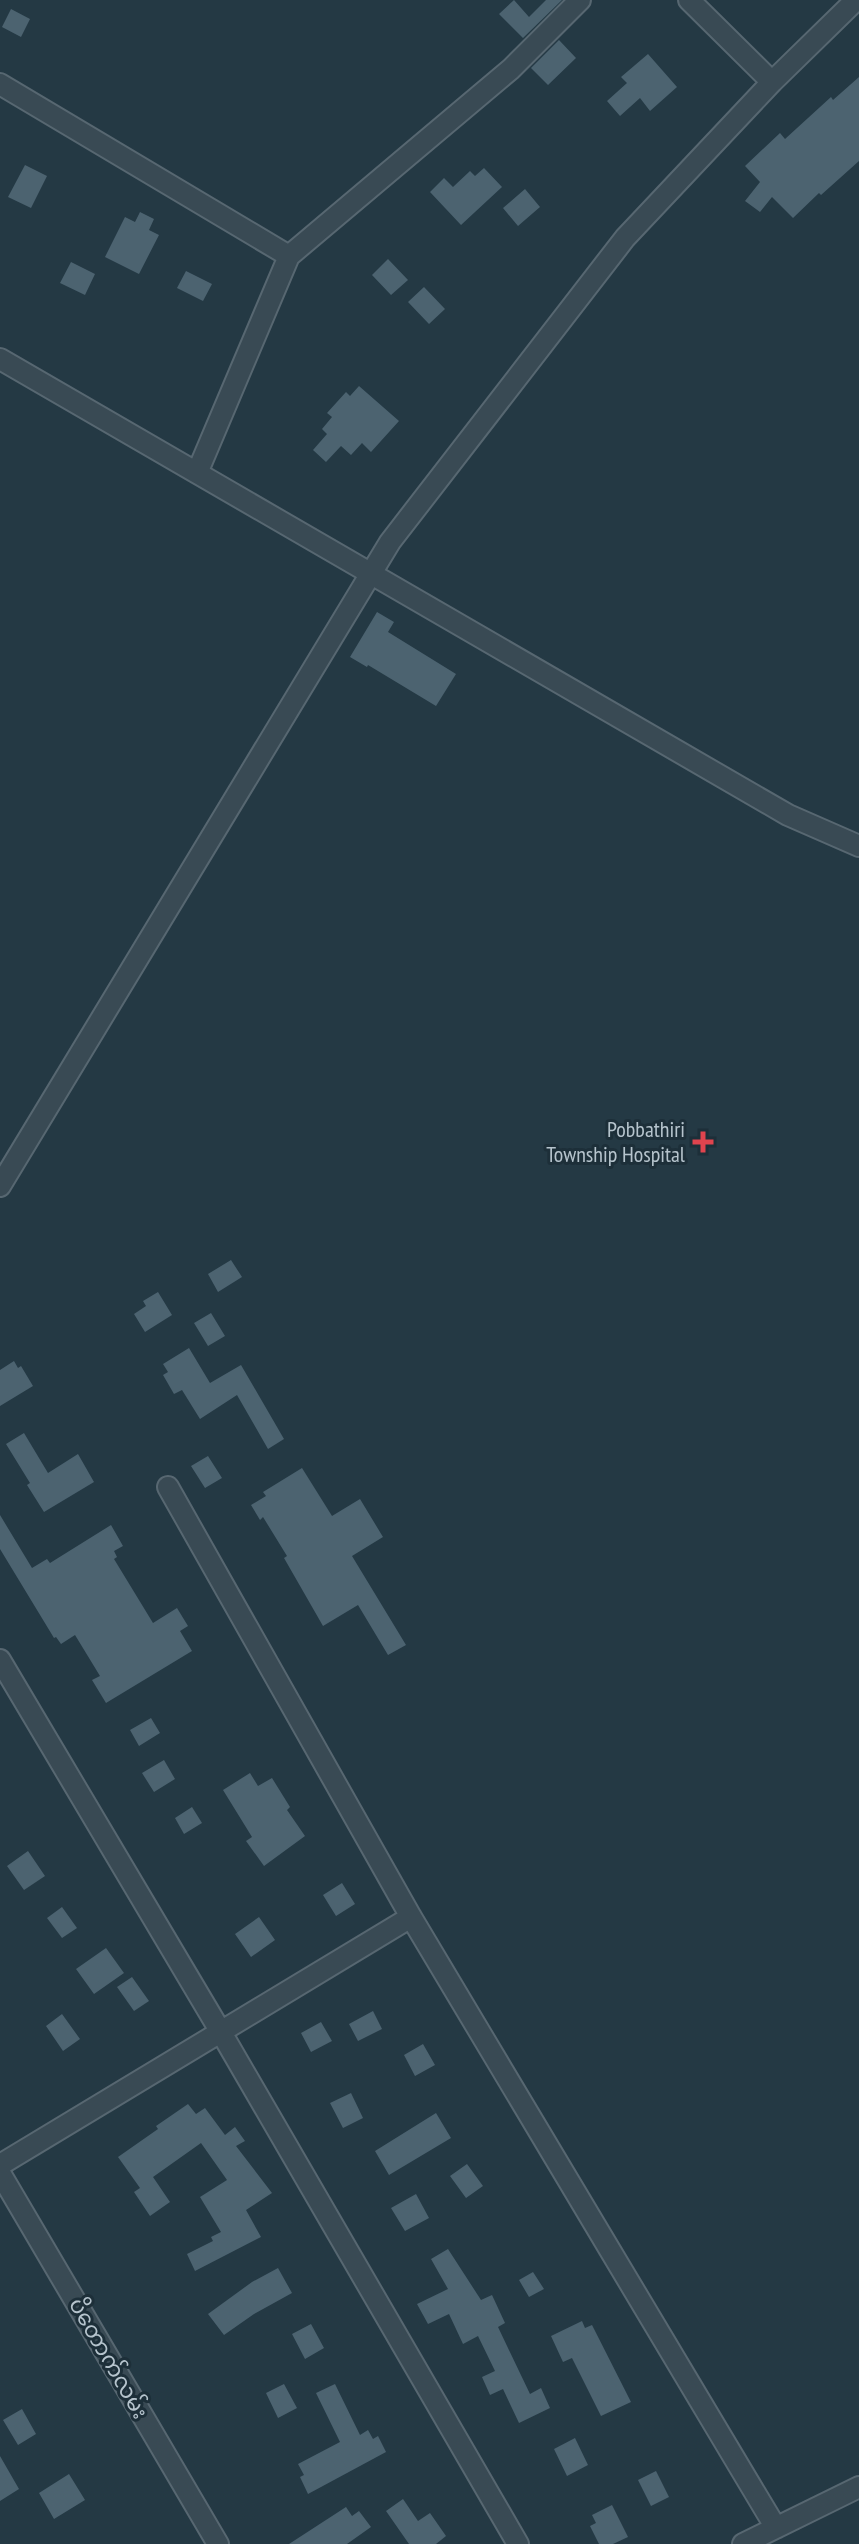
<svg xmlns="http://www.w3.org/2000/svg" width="859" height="2544" font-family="'PT Sans Narrow','Noto Sans Myanmar',sans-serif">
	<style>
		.building { fill: #4c6370 }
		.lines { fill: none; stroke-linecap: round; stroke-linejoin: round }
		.minor-casing { stroke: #576771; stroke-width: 24 }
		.minor { stroke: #394a54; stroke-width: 20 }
		.health-dot { fill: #e0444e; stroke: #1d2f39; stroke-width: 3 }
		.labels { text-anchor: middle; stroke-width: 6; stroke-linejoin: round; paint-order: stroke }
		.poi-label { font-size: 22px; fill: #b6c4cd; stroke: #1d2f39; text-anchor: end }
		.street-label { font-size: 22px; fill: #b6c4cd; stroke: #1d2f39 }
	</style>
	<rect width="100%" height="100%" fill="#243944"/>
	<path class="building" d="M 514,0 L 529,17 L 546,0 L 562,0 L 523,38 L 499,14 Z
		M 11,9 L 30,19 L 21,37 L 2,27 Z
		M 559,40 L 576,58 L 548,85 L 531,68 Z
		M 648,54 L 677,87 L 650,111 L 640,98 L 620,116 L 607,101 L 627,83 L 621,77 Z
		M 859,77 L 859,161 L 821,195 L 819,193 L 793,218 L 772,197 L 760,212 L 745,201 L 760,182 L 745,166 L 780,133 L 785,139 L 831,97 L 833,100 Z
		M 25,165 L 47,176 L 31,208 L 8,197 Z
		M 484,168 L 502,187 L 461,225 L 430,192 L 444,178 L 453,187 L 470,171 L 475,176 Z
		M 525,189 L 540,207 L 518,226 L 503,208 Z
		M 140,212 L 154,219 L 149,230 L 159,235 L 139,274 L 105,257 L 125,217 L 135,222 Z
		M 388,259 L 408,280 L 391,295 L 372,275 Z
		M 71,262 L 95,274 L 85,295 L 60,283 Z
		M 186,271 L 212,284 L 203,301 L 177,288 Z
		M 424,287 L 445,309 L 429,324 L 408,302 Z
		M 359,386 L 399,421 L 371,452 L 362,443 L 351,455 L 341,446 L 326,462 L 313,450 L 327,434 L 322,429 L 332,417 L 327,413 L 346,392 L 350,396 Z
		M 377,612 L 394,622 L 388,632 L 456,674 L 436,706 L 368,665 L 367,667 L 350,657 Z
		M 231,1260 L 242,1277 L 218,1292 L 208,1274 Z
		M 158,1292 L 172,1315 L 145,1332 L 134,1314 L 146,1306 L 143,1301 Z
		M 211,1313 L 225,1336 L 208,1346 L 194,1323 Z
		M 189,1348 L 210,1383 L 241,1365 L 284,1439 L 268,1449 L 237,1395 L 200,1419 L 182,1390 L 174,1394 L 163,1375 L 168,1372 L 163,1364 Z
		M 14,1361 L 18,1368 L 21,1366 L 33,1386 L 0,1406 L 0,1370 Z
		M 24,1433 L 48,1473 L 78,1454 L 94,1482 L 44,1512 L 27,1485 L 30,1483 L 6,1444 Z
		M 208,1456 L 222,1478 L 205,1488 L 191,1466 Z
		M 302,1468 L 332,1516 L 360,1499 L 383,1537 L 352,1556 L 406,1645 L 388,1655 L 358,1605 L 323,1626 L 284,1558 L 287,1556 L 263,1517 L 260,1520 L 251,1505 L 266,1496 L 263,1492 Z
		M 0,1515 L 32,1568 L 47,1559 L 50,1563 L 111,1525 L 123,1546 L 114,1551 L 117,1557 L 114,1559 L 153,1623 L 177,1608 L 188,1626 L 180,1631 L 192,1651 L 106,1703 L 92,1680 L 100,1676 L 75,1635 L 61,1644 L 56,1637 L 54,1638 L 0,1549 Z
		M 151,1718 L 160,1733 L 139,1746 L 130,1730 Z
		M 164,1760 L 175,1779 L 154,1792 L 142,1773 Z
		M 250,1773 L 258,1786 L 272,1778 L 290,1807 L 287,1810 L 305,1836 L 264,1866 L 246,1841 L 252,1837 L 223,1790 Z
		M 192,1807 L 202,1823 L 184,1834 L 175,1818 Z
		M 28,1851 L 45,1876 L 24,1890 L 7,1866 Z
		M 342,1883 L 355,1904 L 336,1916 L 323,1895 Z
		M 62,1907 L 77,1928 L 62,1938 L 47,1918 Z
		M 259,1917 L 275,1940 L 251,1957 L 235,1934 Z
		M 106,1948 L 124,1973 L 94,1994 L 76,1969 Z
		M 132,1977 L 149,2001 L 134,2011 L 117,1987 Z
		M 373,2011 L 382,2029 L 358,2041 L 349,2024 Z
		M 62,2014 L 80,2039 L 63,2051 L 46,2026 Z
		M 321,2022 L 332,2041 L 311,2052 L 301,2033 Z
		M 423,2044 L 435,2065 L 415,2076 L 404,2055 Z
		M 351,2093 L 363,2118 L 343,2128 L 330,2103 Z
		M 188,2104 L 196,2114 L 205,2108 L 225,2135 L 235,2127 L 245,2141 L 236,2146 L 272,2193 L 246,2210 L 261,2237 L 195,2271 L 187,2254 L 213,2241 L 211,2237 L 221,2232 L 200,2197 L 227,2180 L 201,2143 L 153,2177 L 170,2202 L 150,2216 L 134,2192 L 140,2188 L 118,2157 L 158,2129 L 156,2126 Z
		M 436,2113 L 451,2138 L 389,2175 L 375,2151 Z
		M 467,2164 L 483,2186 L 466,2198 L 450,2176 Z
		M 416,2194 L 429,2218 L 405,2231 L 391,2208 Z
		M 448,2249 L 481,2300 L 492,2295 L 505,2323 L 498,2327 L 530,2394 L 541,2388 L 550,2408 L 519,2423 L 503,2389 L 490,2395 L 482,2377 L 495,2371 L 478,2336 L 463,2344 L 449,2314 L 428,2324 L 417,2304 L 448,2289 L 431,2259 Z
		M 278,2268 L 292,2293 L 254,2314 L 224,2335 L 208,2314 L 252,2282 Z
		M 533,2272 L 544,2289 L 529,2297 L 519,2280 Z
		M 582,2321 L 585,2328 L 592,2325 L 631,2402 L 601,2416 L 572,2358 L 563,2362 L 551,2336 Z
		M 311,2324 L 324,2348 L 305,2359 L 292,2334 Z
		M 284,2384 L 297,2408 L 278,2418 L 266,2393 Z
		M 335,2384 L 360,2435 L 368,2430 L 373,2439 L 378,2436 L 386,2452 L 308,2494 L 300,2477 L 304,2475 L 298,2464 L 340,2442 L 316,2393 Z
		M 22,2409 L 36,2434 L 18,2445 L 3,2420 Z
		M 575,2438 L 588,2465 L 567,2476 L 554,2449 Z
		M 0,2456 L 19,2489 L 0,2501 Z
		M 656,2471 L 669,2497 L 651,2506 L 638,2480 Z
		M 69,2474 L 85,2500 L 54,2519 L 39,2493 Z
		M 403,2499 L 418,2521 L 430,2513 L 446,2536 L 436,2544 L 409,2544 L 386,2511 Z
		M 612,2505 L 628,2537 L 613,2544 L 599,2544 L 590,2526 L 596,2523 L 592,2515 Z
		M 346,2507 L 352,2516 L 359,2511 L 371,2527 L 347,2544 L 289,2544 Z"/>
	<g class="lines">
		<defs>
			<path id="minor" d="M 689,0 L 772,82
				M 0,84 L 289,256
				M 0,359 L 788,815 L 859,846
				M 197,473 L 289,256 L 511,69 L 580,0
				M 0,1186 L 390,542 L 625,238 L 772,82 L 856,0
				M 168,1487 L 411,1917 L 776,2528
				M 0,1660 L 222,2034 L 518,2544
				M 0,2165 L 411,1917
				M 0,2173 L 218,2544
				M 743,2544 L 859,2487"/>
		</defs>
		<use href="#minor" class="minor-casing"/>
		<use href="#minor" class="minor"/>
	</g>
	<path class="health-dot" d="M699 1130h8v8h8v8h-8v8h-8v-8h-8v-8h8z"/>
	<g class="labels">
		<g class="poi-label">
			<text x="685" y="1137">Pobbathiri<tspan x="685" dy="25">Township Hospital</tspan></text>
		</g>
		<g class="street-label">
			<text transform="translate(109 2358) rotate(60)" y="8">ပိတောက်လမ်း</text>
		</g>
	</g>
</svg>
